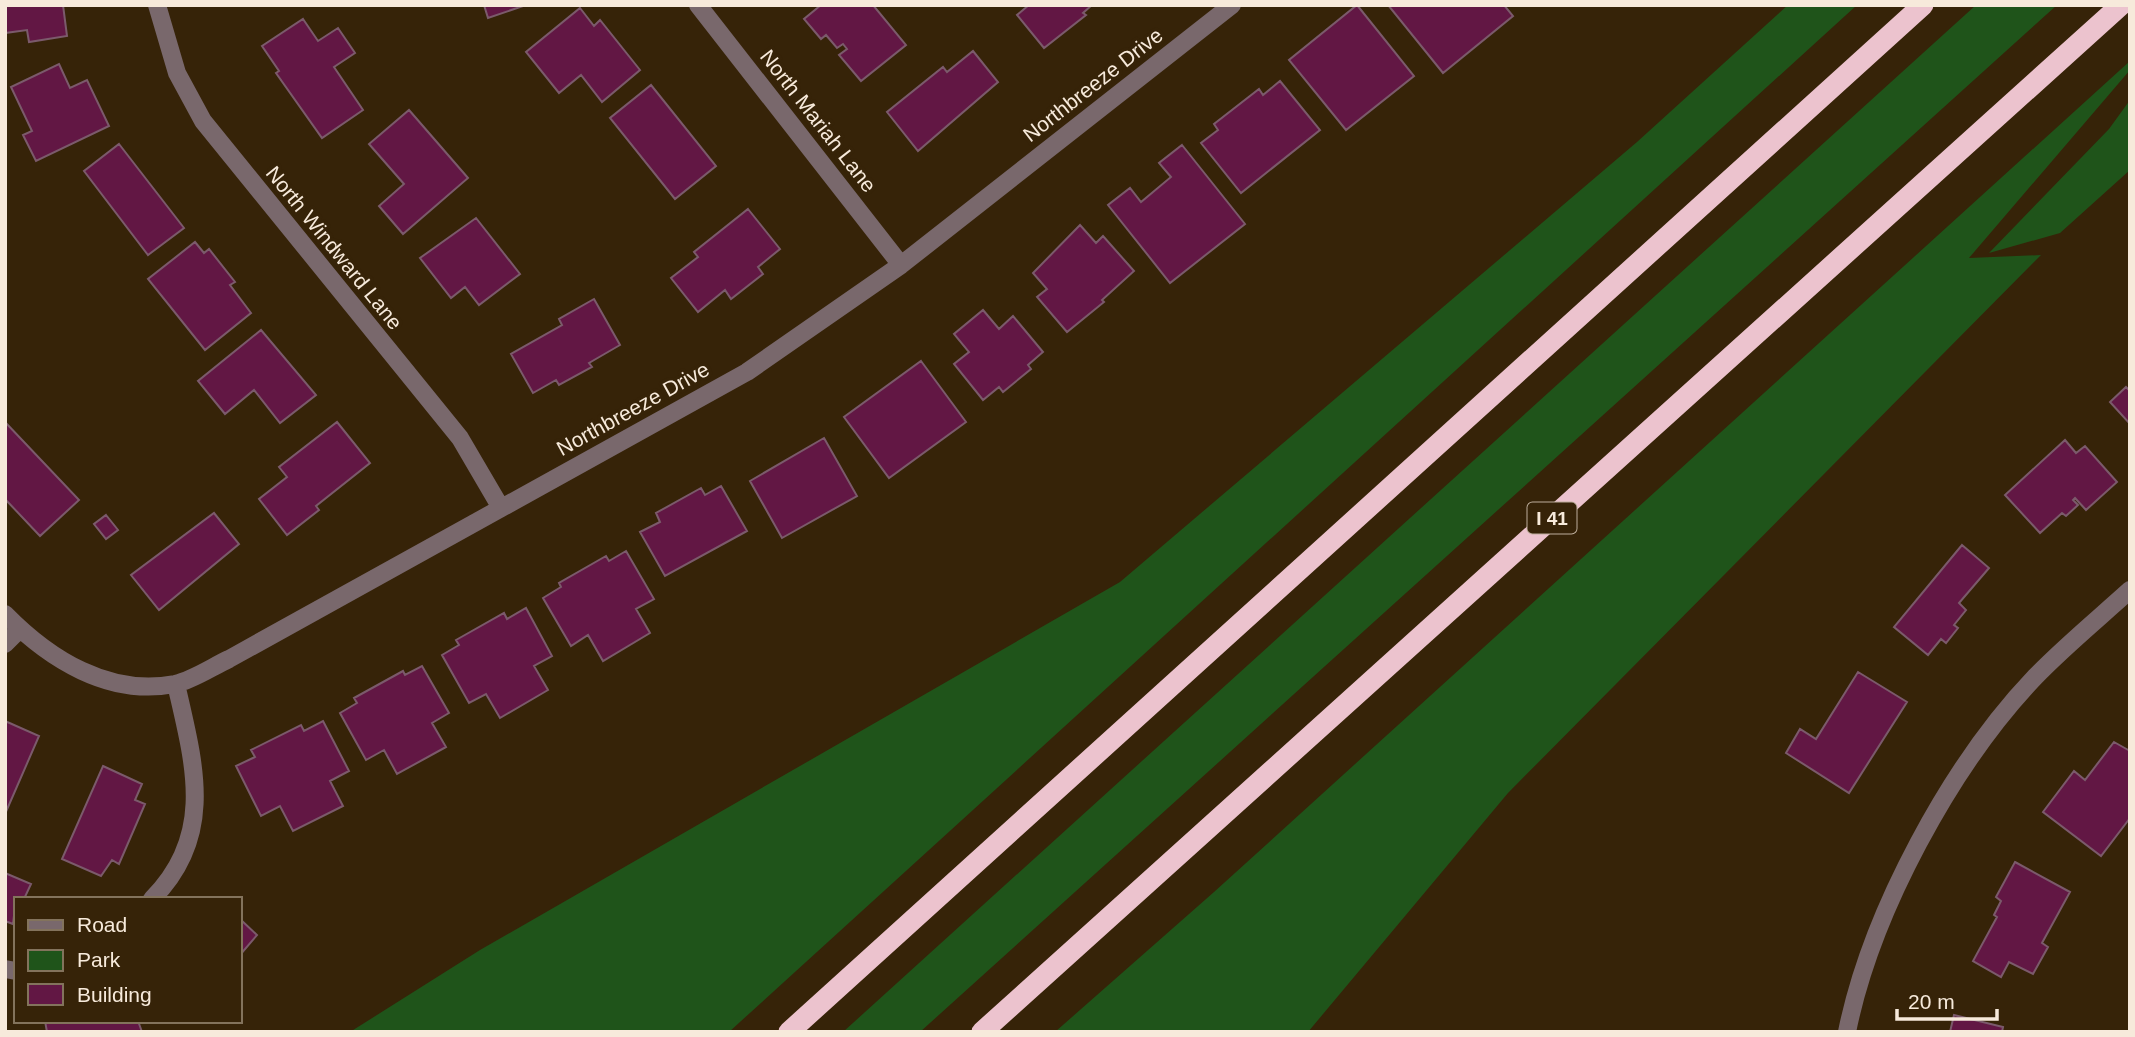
<svg xmlns="http://www.w3.org/2000/svg" width="2135" height="1037" font-family="Helvetica,sans-serif">
	<style>
		.green { fill: #1f541a }
		.building { fill: #621744; stroke: #7b5a6b; stroke-width: 2 }
		.lines { fill: none; stroke-linecap: round; stroke-linejoin: round }
		.street { stroke: #79686c; stroke-width: 18 }
		.highway { stroke: #ecc3ce; stroke-width: 21 }
		.labels { text-anchor: middle; stroke-width: 7; stroke-linejoin: round; paint-order: stroke }
		.shield { fill: #362308; stroke: #bdae9c; stroke-width: 2 }
		.shield-label { font-size: 19px; font-weight: bold; fill: #f7eadb }
		.street-label { font-size: 21px; fill: #f7eadb; stroke: #362308 }
	</style>
	<rect width="100%" height="100%" fill="#362308"/>
	<path class="green" d="M 1788,5 L 1857,5 L 729,1032 L 350,1032 L 480,950 L 1120,582 L 1637,142 Z
		M 1976,5 L 2057,5 L 920,1032 L 843,1032 Z
		M 2130,61 L 2130,70 L 1969,258 L 2041,255 L 1508,793 L 1308,1032 L 1055,1032 L 1214,892 Z
		M 2130,100 L 2130,170 L 2060,233 L 1989,253 L 2109,129 Z"/>
	<path class="building" d="M 5,5 L 63,5 L 67,36 L 29,42 L 27,30 L 5,33 Z
		M 484,5 L 526,5 L 488,18 Z
		M 821,5 L 873,5 L 906,45 L 861,81 L 839,55 L 847,49 L 843,44 L 837,48 L 826,35 L 821,39 L 804,19 Z
		M 1029,5 L 1092,5 L 1083,13 L 1086,15 L 1044,48 L 1017,15 Z
		M 1357,5 L 1414,76 L 1346,130 L 1289,60 Z
		M 1388,5 L 1504,5 L 1513,16 L 1443,73 Z
		M 580,8 L 594,26 L 600,20 L 640,70 L 602,102 L 581,75 L 559,93 L 526,52 Z
		M 303,19 L 318,41 L 338,28 L 355,53 L 334,67 L 363,110 L 322,138 L 276,73 L 279,71 L 262,46 Z
		M 973,51 L 998,82 L 918,151 L 887,112 L 943,67 L 947,72 Z
		M 59,64 L 70,88 L 87,80 L 109,126 L 36,161 L 23,135 L 32,131 L 11,87 Z
		M 1280,81 L 1320,130 L 1241,193 L 1201,143 L 1218,130 L 1214,124 L 1259,89 L 1263,95 Z
		M 651,85 L 716,166 L 675,199 L 610,118 Z
		M 409,110 L 468,178 L 403,234 L 379,206 L 404,184 L 369,144 Z
		M 119,144 L 184,228 L 148,255 L 84,171 Z
		M 1182,145 L 1245,224 L 1170,283 L 1108,205 L 1130,188 L 1141,202 L 1171,177 L 1159,163 Z
		M 748,209 L 780,249 L 758,267 L 763,274 L 731,299 L 725,290 L 698,312 L 671,278 L 698,257 L 694,252 Z
		M 476,218 L 520,274 L 479,305 L 465,287 L 451,298 L 420,258 Z
		M 1080,225 L 1096,243 L 1103,236 L 1134,271 L 1102,300 L 1104,302 L 1067,332 L 1037,297 L 1047,289 L 1033,273 Z
		M 195,242 L 204,253 L 209,249 L 235,282 L 230,285 L 251,313 L 205,350 L 148,279 Z
		M 594,299 L 620,345 L 589,363 L 592,367 L 559,385 L 556,380 L 533,393 L 511,354 L 562,325 L 559,319 Z
		M 983,310 L 999,329 L 1013,316 L 1043,352 L 1028,365 L 1031,369 L 1003,392 L 999,387 L 983,400 L 954,364 L 969,352 L 954,334 Z
		M 261,330 L 316,395 L 280,423 L 254,390 L 225,414 L 198,381 Z
		M 921,361 L 966,422 L 889,478 L 844,417 Z
		M 2126,387 L 2130,391 L 2130,424 L 2110,402 Z
		M 5,422 L 79,500 L 40,536 L 5,499 Z
		M 337,422 L 370,463 L 316,506 L 319,510 L 287,535 L 259,499 L 287,477 L 279,467 Z
		M 824,438 L 857,496 L 782,538 L 750,481 Z
		M 2065,440 L 2076,453 L 2085,446 L 2117,482 L 2086,510 L 2075,498 L 2073,500 L 2078,505 L 2066,516 L 2062,513 L 2040,533 L 2005,495 Z
		M 721,486 L 747,531 L 665,576 L 640,532 L 660,522 L 656,513 L 701,488 L 705,495 Z
		M 214,513 L 239,544 L 159,610 L 131,575 Z
		M 106,515 L 118,530 L 106,539 L 94,524 Z
		M 1962,545 L 1989,568 L 1959,603 L 1966,610 L 1954,625 L 1958,628 L 1946,643 L 1941,639 L 1928,655 L 1894,627 Z
		M 626,551 L 654,599 L 636,609 L 650,633 L 603,661 L 588,635 L 571,646 L 543,598 L 561,587 L 559,583 L 606,556 L 609,561 Z
		M 526,608 L 552,656 L 534,666 L 548,690 L 500,718 L 486,694 L 469,703 L 442,655 L 459,645 L 456,640 L 504,613 L 507,619 Z
		M 422,666 L 449,713 L 432,723 L 446,747 L 397,774 L 384,750 L 366,760 L 340,713 L 357,703 L 354,698 L 403,671 L 405,675 Z
		M 1858,672 L 1907,702 L 1849,793 L 1786,753 L 1800,729 L 1816,739 Z
		M 5,721 L 39,736 L 5,814 Z
		M 323,721 L 349,771 L 330,781 L 343,806 L 293,831 L 280,806 L 261,816 L 236,766 L 255,757 L 251,750 L 301,725 L 304,731 Z
		M 2114,742 L 2130,751 L 2130,818 L 2101,856 L 2043,812 L 2074,771 L 2085,780 Z
		M 103,766 L 142,784 L 135,800 L 145,804 L 119,864 L 112,860 L 101,876 L 62,859 Z
		M 2015,862 L 2070,892 L 2042,943 L 2048,947 L 2033,974 L 2009,962 L 2001,977 L 1973,961 L 1997,917 L 1994,915 L 2001,901 L 1996,897 Z
		M 5,873 L 31,884 L 24,899 L 16,899 L 13,924 L 5,921 Z
		M 240,919 L 257,935 L 240,955 Z
		M 1954,1015 L 2003,1027 L 2002,1032 L 1950,1032 Z
		M 45,1021 L 138,1021 L 142,1032 L 47,1032 Z"/>
	<g class="lines">
		<path class="street" d="M 157,5 L 177,73 L 203,121 L 460,438 L 501,508
			M 698,5 L 901,265
			M 5,614 C 49,659 109,697 175,684 C 193,680 212,667 229,659 L 747,372 L 901,265 L 1232,5
			M 5,644 L 20,629
			M 152,899 C 216,835 194,763 176,684
			M 5,969 L 16,971
			M 1847,1032 C 1871,913 1951,765 2035,677 C 2065,646 2098,619 2130,590"/>
		<path class="highway" d="M 789,1032 L 1923,5
			M 982,1032 L 2121,5"/>
	</g>
	<g class="labels">
		<rect class="shield" x="1527.5" y="502.5" width="49" height="31" rx="5"/>
		<g class="shield-label">
			<text x="1552" y="525">I 41</text>
		</g>
		<g class="street-label">
			<text transform="translate(1093 85) rotate(-38)" y="7">Northbreeze Drive</text>
			<text transform="translate(818 121) rotate(52)" y="7">North Mariah Lane</text>
			<text transform="translate(334 248) rotate(51)" y="7">North Windward Lane</text>
			<text transform="translate(633 409) rotate(-29)" y="7">Northbreeze Drive</text>
		</g>
	</g>
	<rect width="2135" height="1037" fill="none" stroke="#f7eadb" stroke-width="14"/>
	<rect x="14" y="897" width="228" height="126" fill="#362308" stroke="#83735c" stroke-width="2"/>
	<rect x="28" y="920" width="35" height="10" fill="#79686c" stroke="#83735c" stroke-width="2"/>
	<text x="77" y="932" font-size="21" fill="#f7eadb">Road</text>
	<rect x="28" y="950" width="35" height="21" fill="#1f541a" stroke="#83735c" stroke-width="2"/>
	<text x="77" y="967" font-size="21" fill="#f7eadb">Park</text>
	<rect x="28" y="984" width="35" height="21" fill="#621744" stroke="#83735c" stroke-width="2"/>
	<text x="77" y="1002" font-size="21" fill="#f7eadb">Building</text>
	<path d="M1897 1009v10h100v-10" fill="none" stroke="#f7eadb" stroke-width="3.5"/>
	<text x="1908" y="1009" font-size="21" fill="#f7eadb" stroke="#362308" stroke-width="5" paint-order="stroke">20 m</text>
</svg>
